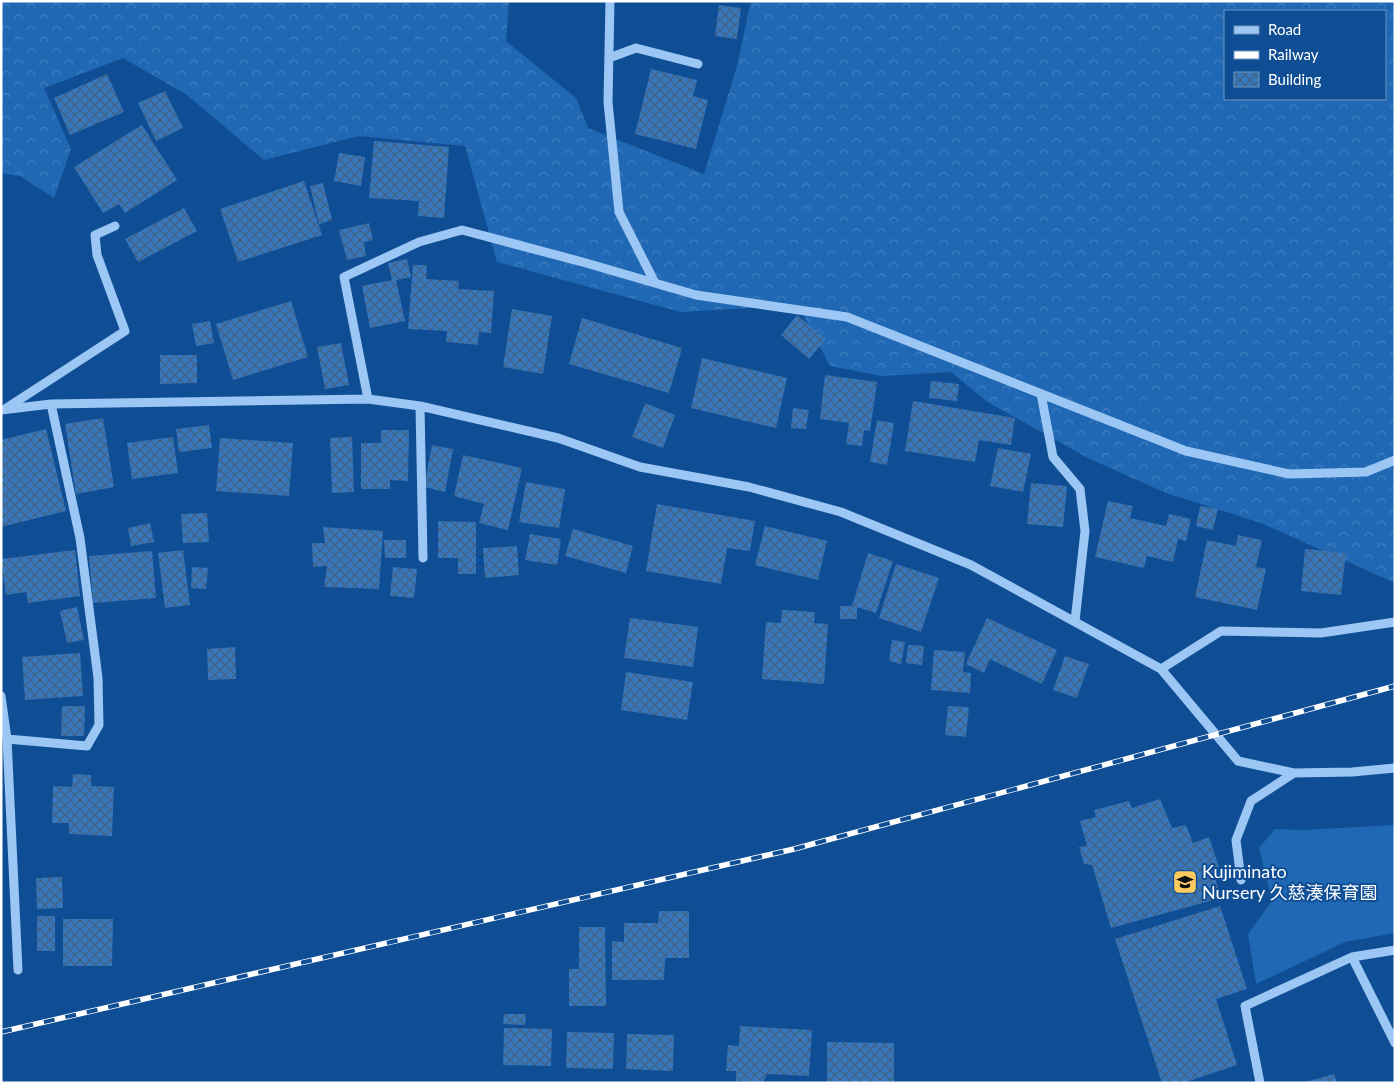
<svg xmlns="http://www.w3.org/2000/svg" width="1396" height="1084" font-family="Lato,'Noto Sans JP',sans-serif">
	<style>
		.grass { fill: #2068b4 }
		.forest { fill: url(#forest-crowns); fill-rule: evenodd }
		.building { fill: url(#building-cross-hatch) }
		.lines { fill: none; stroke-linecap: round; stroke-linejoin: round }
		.minor { stroke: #9cc7f4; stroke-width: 9 }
		.rail-casing { stroke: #fff; stroke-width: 5.5 }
		.rail { stroke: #0f4e94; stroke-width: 4; stroke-dasharray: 11; stroke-linecap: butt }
		.labels { text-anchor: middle; stroke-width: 4; stroke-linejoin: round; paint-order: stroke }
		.poi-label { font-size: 18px; fill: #fff; stroke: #0f4e94; text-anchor: start }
	</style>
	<defs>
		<pattern id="forest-crowns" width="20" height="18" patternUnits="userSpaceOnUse" patternTransform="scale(1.25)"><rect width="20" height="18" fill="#2068b4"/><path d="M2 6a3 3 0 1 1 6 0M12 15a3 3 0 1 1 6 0" fill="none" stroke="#417fbf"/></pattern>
		<pattern id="building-cross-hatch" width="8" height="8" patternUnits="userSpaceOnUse" patternTransform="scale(1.25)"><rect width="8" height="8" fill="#3777bd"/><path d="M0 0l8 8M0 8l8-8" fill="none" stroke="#426284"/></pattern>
	</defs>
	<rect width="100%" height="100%" fill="#0f4e94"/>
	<path class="grass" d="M 1395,825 L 1395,933 L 1345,942 L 1256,984 L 1248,934 L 1272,901 L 1259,848 L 1275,829 L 1302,830 Z"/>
	<path class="forest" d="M 1,1 L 509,1 L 506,41 L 576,98 L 588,128 L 704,174 L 737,66 L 751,1 L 1395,1 L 1395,583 L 1261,523 L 1166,493 L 1088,458 L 986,401 L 951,372 L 882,376 L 830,366 L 798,305 L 681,312 L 497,262 L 465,146 L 359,136 L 264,160 L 187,95 L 123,58 L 44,88 L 71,149 L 54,198 L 20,176 L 1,173 ZM 1225,11 L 1385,11 L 1385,99 L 1225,99 Z"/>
	<path class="building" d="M 719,5 L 741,8 L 737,39 L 715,36 Z
		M 651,69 L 697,80 L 693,96 L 708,100 L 696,149 L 635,134 Z
		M 107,74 L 124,112 L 70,135 L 54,98 Z
		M 165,91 L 183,128 L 156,141 L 138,103 Z
		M 142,125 L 177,180 L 125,213 L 119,204 L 103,213 L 74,167 Z
		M 374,141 L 449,147 L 444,218 L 418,216 L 419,201 L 369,198 Z
		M 339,153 L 365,157 L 361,186 L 334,181 Z
		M 304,181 L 322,235 L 238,262 L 220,209 Z
		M 323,183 L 332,220 L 319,224 L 310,186 Z
		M 184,208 L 197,231 L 138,262 L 125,239 Z
		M 369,223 L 373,240 L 364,242 L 366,256 L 347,260 L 339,230 Z
		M 407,259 L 411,277 L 396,280 L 405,321 L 370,328 L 362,286 L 392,280 L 388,263 Z
		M 413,265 L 427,265 L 426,279 L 459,281 L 458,289 L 494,291 L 491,333 L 479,332 L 478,345 L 446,342 L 447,331 L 408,329 Z
		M 291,301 L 308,357 L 233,380 L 216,324 Z
		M 512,309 L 552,316 L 543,374 L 503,367 Z
		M 797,315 L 826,339 L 809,359 L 781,335 Z
		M 582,318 L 682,348 L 669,393 L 569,364 Z
		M 210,321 L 214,343 L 196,346 L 192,324 Z
		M 341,343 L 349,385 L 325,389 L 317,347 Z
		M 160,355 L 197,355 L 197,383 L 160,384 Z
		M 702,358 L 787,378 L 776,428 L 691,408 Z
		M 825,375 L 877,382 L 870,431 L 864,430 L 862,446 L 846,444 L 849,423 L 820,419 Z
		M 931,381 L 959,384 L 957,401 L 929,398 Z
		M 913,401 L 1015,418 L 1011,445 L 979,440 L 975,462 L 905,451 Z
		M 645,403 L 675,415 L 663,448 L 632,437 Z
		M 793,408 L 809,410 L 806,429 L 791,428 Z
		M 103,418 L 114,487 L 76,494 L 65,424 Z
		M 877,420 L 894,423 L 887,465 L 870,462 Z
		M 209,425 L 212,448 L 179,452 L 176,429 Z
		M 46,429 L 66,511 L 1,527 L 1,440 Z
		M 381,430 L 409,430 L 408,481 L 390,480 L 390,489 L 361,489 L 361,443 L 381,443 Z
		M 173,437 L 178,473 L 132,479 L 127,443 Z
		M 352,437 L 354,492 L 332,493 L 330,438 Z
		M 220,438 L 293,443 L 289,496 L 216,491 Z
		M 432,445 L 453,449 L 445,492 L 424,487 Z
		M 998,448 L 1031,454 L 1023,492 L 990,486 Z
		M 463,455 L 522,468 L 508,530 L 479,523 L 484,504 L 454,496 Z
		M 526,482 L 565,489 L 559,528 L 519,522 Z
		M 1031,483 L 1067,486 L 1063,527 L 1027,524 Z
		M 1108,501 L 1133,506 L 1130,518 L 1166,526 L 1169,514 L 1191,519 L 1186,541 L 1178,539 L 1173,562 L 1147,556 L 1144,568 L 1095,557 Z
		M 657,504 L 755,521 L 750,551 L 727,548 L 721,584 L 646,571 Z
		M 1200,506 L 1218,509 L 1213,530 L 1196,526 Z
		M 207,513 L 209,542 L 183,543 L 181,514 Z
		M 438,521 L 476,522 L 476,574 L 458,574 L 458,558 L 438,558 Z
		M 150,523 L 154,542 L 131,546 L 128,528 Z
		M 765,526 L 827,541 L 818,580 L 755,565 Z
		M 323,527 L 383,531 L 379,589 L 324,587 L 327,566 L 313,567 L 312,543 L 325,543 Z
		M 573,529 L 633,546 L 626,573 L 565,556 Z
		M 530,534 L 561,539 L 557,565 L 525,560 Z
		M 1238,535 L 1262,540 L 1256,567 L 1266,569 L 1257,610 L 1195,597 L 1207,540 L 1236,546 Z
		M 384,540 L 406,540 L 406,558 L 385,558 Z
		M 517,546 L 519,575 L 485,578 L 483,548 Z
		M 1305,549 L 1346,553 L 1341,595 L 1301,591 Z
		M 75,550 L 80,596 L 28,603 L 26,592 L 6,595 L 1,559 Z
		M 183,550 L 190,605 L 165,608 L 158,553 Z
		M 152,551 L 156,598 L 93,603 L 89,556 Z
		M 868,553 L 893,561 L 876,613 L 857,607 L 857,619 L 840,619 L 840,606 L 852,606 Z
		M 896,564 L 939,578 L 921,632 L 879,618 Z
		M 192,567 L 208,568 L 206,589 L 191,588 Z
		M 393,567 L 417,569 L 414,598 L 390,596 Z
		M 77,607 L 84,640 L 67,643 L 60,611 Z
		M 782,610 L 815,612 L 814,623 L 828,624 L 824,684 L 762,679 L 766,622 L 781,623 Z
		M 630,618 L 698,627 L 693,667 L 624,658 Z
		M 987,618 L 1057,650 L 1042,684 L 990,659 L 984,673 L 966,664 Z
		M 892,640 L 905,642 L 901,664 L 889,661 Z
		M 908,645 L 924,646 L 922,665 L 906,663 Z
		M 235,647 L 236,679 L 208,680 L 207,649 Z
		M 934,650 L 965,652 L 963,672 L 971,673 L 970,693 L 931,690 Z
		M 80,653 L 83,696 L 25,700 L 22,657 Z
		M 1065,656 L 1089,664 L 1077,698 L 1053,690 Z
		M 626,672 L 693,682 L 687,720 L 621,710 Z
		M 62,706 L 85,706 L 84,736 L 61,736 Z
		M 948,706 L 969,707 L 966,737 L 945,735 Z
		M 73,774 L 91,775 L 91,786 L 114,787 L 112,836 L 69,834 L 69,823 L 52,823 L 53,786 L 72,787 Z
		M 1160,799 L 1172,828 L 1186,825 L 1193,843 L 1209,837 L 1219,867 L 1212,868 L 1221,898 L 1111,928 L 1092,865 L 1084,864 L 1079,847 L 1087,846 L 1080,821 L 1096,817 L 1094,810 L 1129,801 L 1132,808 Z
		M 62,877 L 63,908 L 37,909 L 36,878 Z
		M 1220,906 L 1247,989 L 1216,999 L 1237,1065 L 1183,1083 L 1162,1083 L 1115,939 Z
		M 659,911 L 689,911 L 689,958 L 665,958 L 664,980 L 612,980 L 612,941 L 624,942 L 624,923 L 658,923 Z
		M 37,916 L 55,916 L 55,951 L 37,951 Z
		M 63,919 L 113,919 L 112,966 L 63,966 Z
		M 579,927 L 605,927 L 606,1006 L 569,1006 L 569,969 L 579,969 Z
		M 504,1014 L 526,1014 L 525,1025 L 503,1024 Z
		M 740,1026 L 812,1030 L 809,1076 L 767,1074 L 763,1083 L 736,1081 L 736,1071 L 726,1071 L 728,1045 L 739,1046 Z
		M 504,1028 L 552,1029 L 551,1066 L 503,1065 Z
		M 567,1032 L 614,1033 L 613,1069 L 566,1068 Z
		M 627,1034 L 674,1035 L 673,1071 L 626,1069 Z
		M 827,1042 L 894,1043 L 894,1083 L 827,1083 Z
		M 1334,1074 L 1337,1083 L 1305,1083 L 1305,1082 Z"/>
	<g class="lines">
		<path class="minor" d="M 610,1 L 608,102 L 619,212 L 655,283
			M 609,58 L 636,48 L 698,64
			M 1041,394 L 1053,457 L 1080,489 L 1085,531 L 1075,621
			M 368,399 L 344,277 L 419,242 L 462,230 L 586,263 L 696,295 L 847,317 L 1186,451 L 1289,474 L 1366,472 L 1395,460
			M 420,406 L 423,558
			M 5,409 L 125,331 L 97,255 L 95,235 L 115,226
			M 1,410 L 51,404 L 368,399 L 420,406 L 558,438 L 640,467 L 749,487 L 841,512 L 971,565 L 1161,669 L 1238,761 L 1294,773 L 1352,772 L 1395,768
			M 1161,669 L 1221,631 L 1321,633 L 1395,622
			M 1,696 L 7,739 L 18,970
			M 7,739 L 87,746 L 99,725 L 98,678 L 80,538 L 51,404
			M 1241,880 L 1236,840 L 1251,801 L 1294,773
			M 1352,957 L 1395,1043
			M 1260,1083 L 1245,1006 L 1352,957 L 1395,950"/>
		<defs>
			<path id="rail" d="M 1,1032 L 794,849 L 1395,686"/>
		</defs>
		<use href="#rail" class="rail-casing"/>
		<use href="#rail" class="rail"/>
	</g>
	<defs>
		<symbol id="school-square" viewBox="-11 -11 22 22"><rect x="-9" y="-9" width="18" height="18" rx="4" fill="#ffcb5f" stroke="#0f4e94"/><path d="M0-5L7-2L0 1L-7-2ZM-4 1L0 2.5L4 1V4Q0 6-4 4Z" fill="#111"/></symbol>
	</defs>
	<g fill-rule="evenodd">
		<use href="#school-square" x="1171" y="868" width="28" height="28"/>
	</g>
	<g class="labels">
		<g class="poi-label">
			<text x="1202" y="878">Kujiminato<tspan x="1202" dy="21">Nursery 久慈湊保育園</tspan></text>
		</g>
	</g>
	<rect width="1396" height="1084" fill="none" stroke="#ffffff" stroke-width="5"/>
	<rect x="1224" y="10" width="162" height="90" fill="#0f4e94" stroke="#6f95bf"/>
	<rect x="1234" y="26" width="25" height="8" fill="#9cc7f4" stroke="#6f95bf"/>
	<text x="1268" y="35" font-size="15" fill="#ffffff">Road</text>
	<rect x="1234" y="51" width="25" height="8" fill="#ffffff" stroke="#6f95bf"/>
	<text x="1268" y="60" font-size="15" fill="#ffffff">Railway</text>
	<rect x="1234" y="72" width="25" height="15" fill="url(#building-cross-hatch)" stroke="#6f95bf"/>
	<text x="1268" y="85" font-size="15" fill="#ffffff">Building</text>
</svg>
